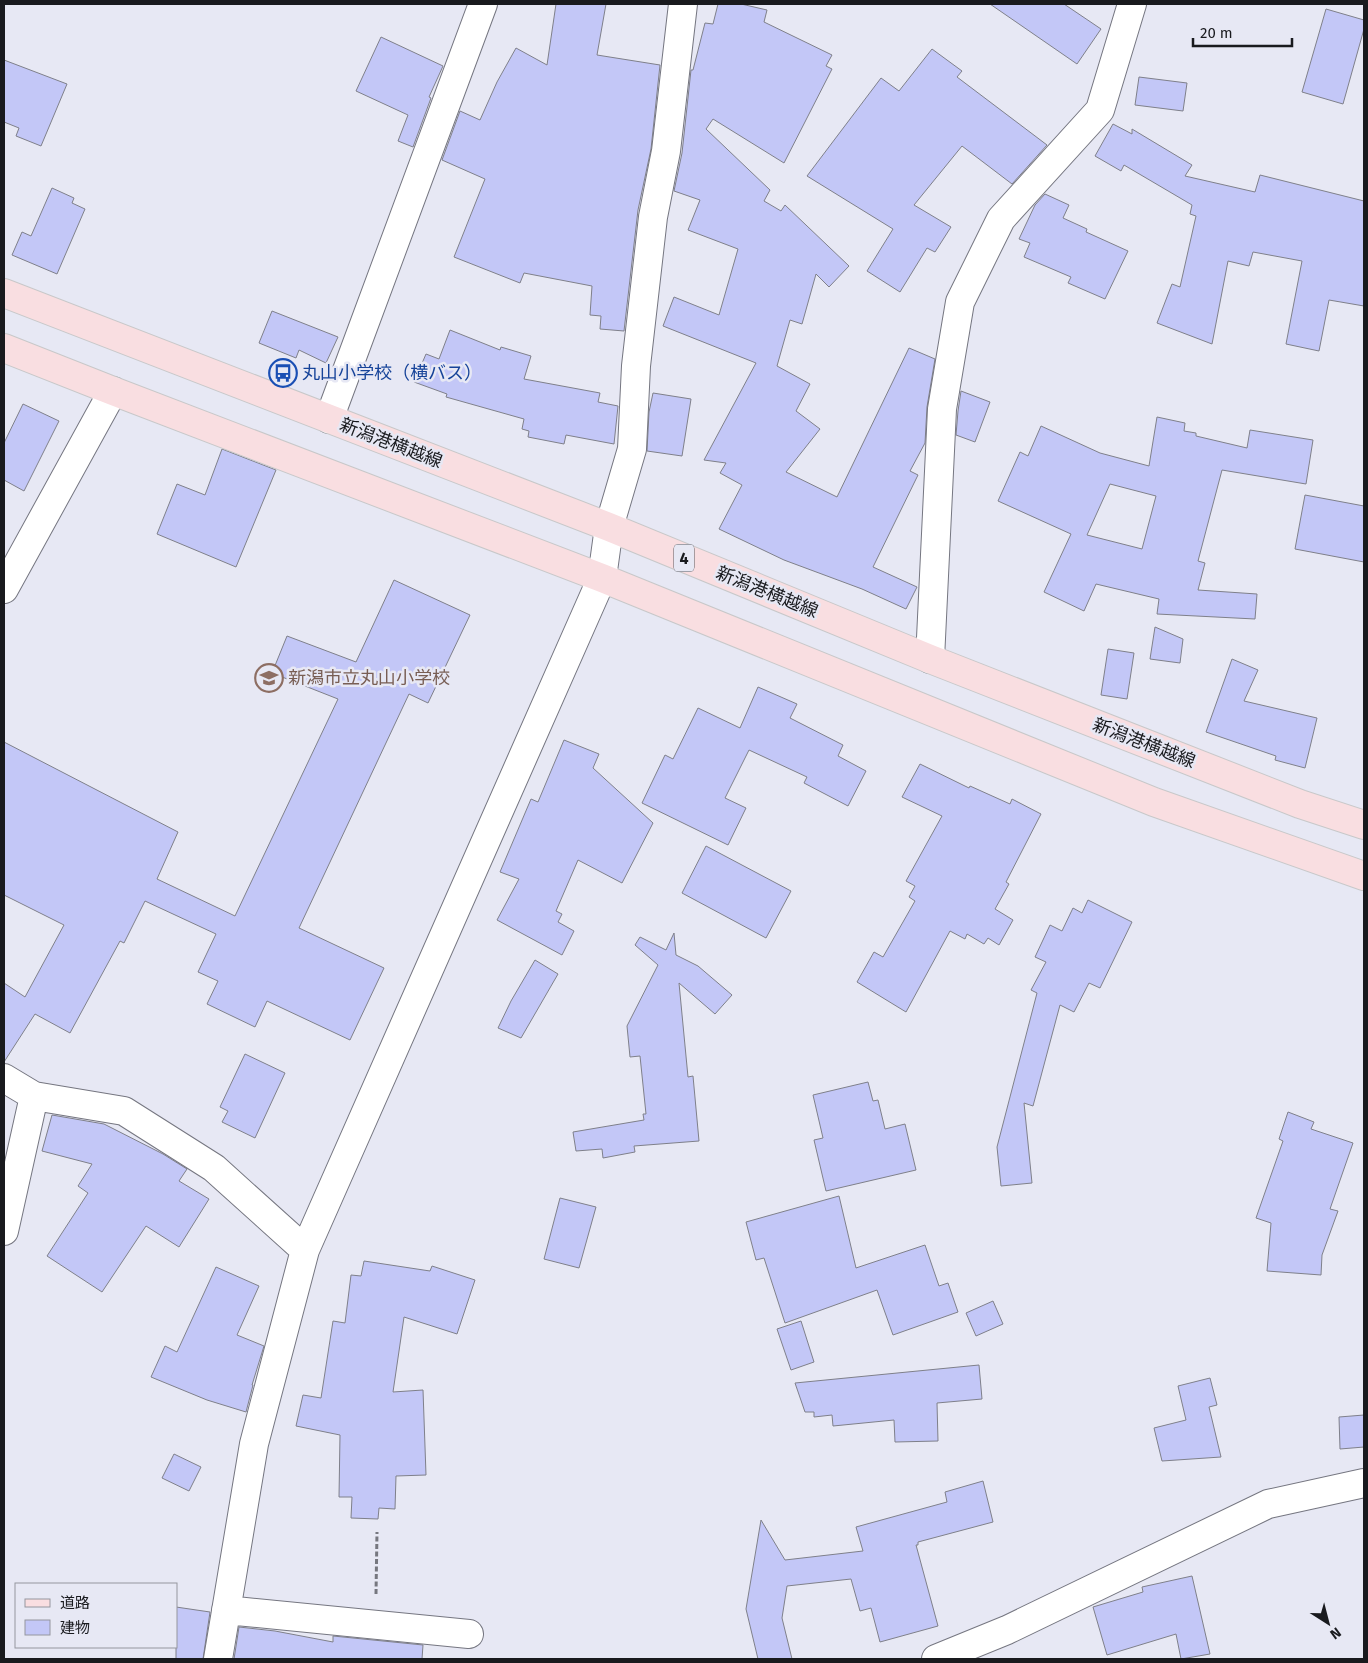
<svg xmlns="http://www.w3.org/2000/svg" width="1368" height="1663" font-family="'Fira Sans','Noto Sans JP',sans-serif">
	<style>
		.building { fill: #c3c7f7; stroke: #7f808a; fill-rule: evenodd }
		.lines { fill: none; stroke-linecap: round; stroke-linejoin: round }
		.minor-casing { stroke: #757680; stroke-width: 30 }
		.major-casing { stroke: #c8c8c9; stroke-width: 30 }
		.path { stroke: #76777f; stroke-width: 3; stroke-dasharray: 5 2.5; stroke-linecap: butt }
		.minor { stroke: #fff; stroke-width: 28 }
		.major { stroke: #f9dee1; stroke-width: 28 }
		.labels { text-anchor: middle; stroke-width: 5; stroke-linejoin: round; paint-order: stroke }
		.shield { fill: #e7e8f4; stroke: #57585e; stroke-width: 1 }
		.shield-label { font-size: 16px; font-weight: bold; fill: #191a1e }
		.transit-label { font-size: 18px; fill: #164399; stroke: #e7e8f4; text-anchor: start }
		.street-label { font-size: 18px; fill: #191a1e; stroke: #e7e8f4 }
		.education-label { font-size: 18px; fill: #785e54; stroke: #e7e8f4; text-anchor: start }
	</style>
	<rect width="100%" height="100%" fill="#e7e8f4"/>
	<path class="building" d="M 556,4 L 606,4 L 597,55 L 660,65 L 651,149 L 638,210 L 624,331 L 600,329 L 601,316 L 590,315 L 592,286 L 524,273 L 520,283 L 454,257 L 485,179 L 442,160 L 460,111 L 480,120 L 497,82 L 516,48 L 547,65 Z
		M 718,4 L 741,4 L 767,10 L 764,22 L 832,55 L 826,66 L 832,69 L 784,163 L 713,119 L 706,129 L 770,190 L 764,201 L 781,211 L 785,205 L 849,266 L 829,287 L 816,274 L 802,324 L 790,320 L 777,366 L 810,384 L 796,411 L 820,429 L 786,472 L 837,497 L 909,348 L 935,359 L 927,407 L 925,443 L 910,471 L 918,475 L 873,567 L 917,587 L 906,609 L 862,589 L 784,560 L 719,529 L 742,485 L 720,473 L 726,463 L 704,460 L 756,363 L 663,326 L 674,297 L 719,315 L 738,249 L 688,230 L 700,200 L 674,191 L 682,153 L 691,70 L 693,70 L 705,23 L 713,24 Z
		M 990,4 L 1064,4 L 1101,29 L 1077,64 Z
		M 1326,9 L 1364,20 L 1364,29 L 1343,104 L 1302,92 Z
		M 381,37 L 443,66 L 429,97 L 431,98 L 413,147 L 398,141 L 408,115 L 356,91 Z
		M 932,49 L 962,71 L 957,77 L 1047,145 L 1012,184 L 962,146 L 914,205 L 951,227 L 935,252 L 927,248 L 900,292 L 867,271 L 893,229 L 807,176 L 881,78 L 899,91 Z
		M 4,60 L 67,84 L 41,146 L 16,136 L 19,128 L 4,122 Z
		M 1139,77 L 1187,83 L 1183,111 L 1135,105 Z
		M 1113,124 L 1132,134 L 1132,129 L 1192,165 L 1185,176 L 1255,192 L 1260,175 L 1364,201 L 1364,306 L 1329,300 L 1319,351 L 1286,344 L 1302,261 L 1253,252 L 1249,266 L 1228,261 L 1212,344 L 1157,323 L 1172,284 L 1180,287 L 1196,216 L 1190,214 L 1192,205 L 1124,165 L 1121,171 L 1095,156 Z
		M 52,188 L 74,198 L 72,203 L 85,209 L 57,274 L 12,255 L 22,232 L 31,236 Z
		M 1045,194 L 1069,205 L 1063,218 L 1087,229 L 1086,232 L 1128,251 L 1105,299 L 1068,283 L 1071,277 L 1024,257 L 1030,243 L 1019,239 L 1035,205 Z
		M 272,311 L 338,337 L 326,363 L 299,350 L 296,358 L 259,343 Z
		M 450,330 L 500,350 L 501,347 L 531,356 L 524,379 L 600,393 L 598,402 L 618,406 L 614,444 L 566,435 L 564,444 L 528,437 L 529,431 L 522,429 L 524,419 L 446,397 L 447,394 L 414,382 L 426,354 L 439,359 Z
		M 961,391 L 990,402 L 975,442 L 956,435 L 958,411 Z
		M 653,393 L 691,399 L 682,456 L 647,451 L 649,412 Z
		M 23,404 L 59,421 L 24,491 L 4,480 L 4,443 Z
		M 1157,417 L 1185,423 L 1184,431 L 1196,433 L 1196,436 L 1247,448 L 1250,430 L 1313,440 L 1306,484 L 1222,470 L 1198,561 L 1205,563 L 1198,590 L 1257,594 L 1255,619 L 1157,614 L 1159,599 L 1096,584 L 1084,611 L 1044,592 L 1071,534 L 998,501 L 1020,452 L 1028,456 L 1041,426 L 1100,453 L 1149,466 ZM 1110,484 L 1156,496 L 1142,549 L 1087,535 Z
		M 222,449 L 276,470 L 236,567 L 157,534 L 177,484 L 205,495 Z
		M 1305,495 L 1364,506 L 1364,562 L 1295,549 Z
		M 394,580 L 470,615 L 428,703 L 409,694 L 299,928 L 384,968 L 350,1040 L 267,1001 L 255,1027 L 207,1004 L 218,981 L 198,972 L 216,934 L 145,901 L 124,943 L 120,941 L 70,1033 L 35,1014 L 4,1062 L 4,983 L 25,997 L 64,925 L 4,895 L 4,742 L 178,832 L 157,879 L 235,916 L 338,699 L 272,673 L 287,636 L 356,662 Z
		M 1155,627 L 1183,639 L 1180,663 L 1150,659 Z
		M 1108,649 L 1134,653 L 1127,699 L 1101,695 Z
		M 1232,659 L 1258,670 L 1244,701 L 1317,718 L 1305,768 L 1275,760 L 1276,756 L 1206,732 Z
		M 758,687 L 797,704 L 790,718 L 843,745 L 838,756 L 866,771 L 848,806 L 804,783 L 807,777 L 749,750 L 725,798 L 746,808 L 728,845 L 642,803 L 665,755 L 673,759 L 698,708 L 740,728 Z
		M 564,740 L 599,754 L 593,768 L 653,823 L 622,883 L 578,860 L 556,911 L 562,914 L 558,922 L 574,931 L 562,955 L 497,920 L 519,879 L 500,872 L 531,799 L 538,802 Z
		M 920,764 L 969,788 L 970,786 L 1010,804 L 1012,799 L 1041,814 L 1006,882 L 1009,884 L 995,909 L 1013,920 L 999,945 L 988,938 L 984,944 L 967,934 L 965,939 L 950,931 L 906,1012 L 857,982 L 874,952 L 883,957 L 915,901 L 909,897 L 915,886 L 906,881 L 942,816 L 902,797 Z
		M 706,846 L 791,891 L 766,938 L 682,893 Z
		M 1088,900 L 1132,922 L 1100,988 L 1089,983 L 1074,1012 L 1060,1005 L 1033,1106 L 1024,1103 L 1032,1183 L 1001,1186 L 997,1147 L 1037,993 L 1031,990 L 1046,962 L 1035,957 L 1050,925 L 1062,931 L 1073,908 L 1082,913 Z
		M 674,933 L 676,955 L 698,966 L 732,995 L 715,1014 L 679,983 L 688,1077 L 693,1076 L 699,1141 L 634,1146 L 635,1152 L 603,1158 L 602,1149 L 576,1151 L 573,1132 L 644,1120 L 643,1114 L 646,1114 L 640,1056 L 630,1057 L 627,1026 L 658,965 L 635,945 L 640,937 L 666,950 Z
		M 535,960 L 558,974 L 521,1038 L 498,1028 L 511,1001 Z
		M 245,1054 L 285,1073 L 255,1138 L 222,1122 L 228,1111 L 220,1107 Z
		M 868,1082 L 873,1101 L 878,1100 L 885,1129 L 905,1124 L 916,1170 L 826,1191 L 814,1140 L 823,1138 L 813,1095 Z
		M 1288,1112 L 1314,1122 L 1311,1129 L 1353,1143 L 1330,1209 L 1338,1211 L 1322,1255 L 1321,1275 L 1267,1271 L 1271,1223 L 1256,1218 L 1283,1141 L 1279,1139 Z
		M 52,1115 L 104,1124 L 163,1154 L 187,1169 L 179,1181 L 209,1199 L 179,1247 L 146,1226 L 102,1292 L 47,1256 L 88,1193 L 78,1186 L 92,1164 L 42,1151 Z
		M 839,1196 L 856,1268 L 925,1245 L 939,1286 L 948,1283 L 958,1312 L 893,1335 L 877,1290 L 785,1323 L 764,1258 L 756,1260 L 746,1222 Z
		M 560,1198 L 596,1207 L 579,1268 L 544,1259 Z
		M 364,1261 L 430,1271 L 432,1266 L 475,1280 L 457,1334 L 404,1317 L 393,1392 L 423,1390 L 426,1475 L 396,1476 L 395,1509 L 379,1508 L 378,1519 L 351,1518 L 352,1497 L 339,1497 L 340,1435 L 296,1426 L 303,1395 L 321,1398 L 333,1321 L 345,1323 L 351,1275 L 361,1276 Z
		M 216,1267 L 259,1286 L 237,1335 L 264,1346 L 252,1385 L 253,1385 L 246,1412 L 207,1400 L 151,1377 L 165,1346 L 177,1352 Z
		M 993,1301 L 1003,1324 L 976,1336 L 966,1313 Z
		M 801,1321 L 814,1362 L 791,1370 L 777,1329 Z
		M 979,1365 L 982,1399 L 937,1403 L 938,1441 L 895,1442 L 894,1420 L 833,1426 L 832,1415 L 814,1417 L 814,1412 L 805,1412 L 795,1383 Z
		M 1210,1378 L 1217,1405 L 1209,1407 L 1221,1457 L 1162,1461 L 1154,1428 L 1186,1420 L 1178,1386 Z
		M 1364,1415 L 1364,1447 L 1340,1449 L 1339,1417 Z
		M 174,1454 L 201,1467 L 189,1491 L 162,1478 Z
		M 983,1481 L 993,1522 L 918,1542 L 918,1545 L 916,1545 L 938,1626 L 880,1642 L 871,1608 L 860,1611 L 851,1579 L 787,1586 L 782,1618 L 792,1659 L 758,1659 L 746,1609 L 761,1520 L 785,1560 L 863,1551 L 856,1527 L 947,1502 L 945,1492 Z
		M 1192,1576 L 1210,1654 L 1181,1659 L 1176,1634 L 1107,1655 L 1093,1607 L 1143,1592 L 1142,1587 Z
		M 176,1607 L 210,1612 L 203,1659 L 176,1659 Z
		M 239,1627 L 275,1631 L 333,1642 L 333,1636 L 423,1645 L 422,1659 L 234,1659 Z"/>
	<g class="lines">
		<defs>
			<path id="minor" d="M 329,419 L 483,4
				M 4,589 L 113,391
				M 930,659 L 942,409 L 960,302 L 1001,219 L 1100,110 L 1132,4
				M 4,1078 L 34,1096 L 124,1111 L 214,1168 L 305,1250
				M 4,1231 L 34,1096
				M 226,1610 L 469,1634
				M 218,1659 L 254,1444 L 305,1250 L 602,578 L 609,527 L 632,449 L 636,366 L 653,217 L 666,151 L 683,4
				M 936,1659 L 1007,1630 L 1268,1504 L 1364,1483"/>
			<path id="major" d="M 4,293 L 609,527 L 930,659 L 1300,804 L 1364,825
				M 4,348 L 113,391 L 602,578 L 1154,802 L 1364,876"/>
		</defs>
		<use href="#minor" class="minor-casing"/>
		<use href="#major" class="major-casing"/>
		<path class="path" d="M 376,1594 L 377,1532"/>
		<use href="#minor" class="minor"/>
		<use href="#major" class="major"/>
	</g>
	<defs>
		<symbol id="bus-ring" viewBox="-11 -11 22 22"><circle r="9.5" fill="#e7e8f4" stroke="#1a4fb4" stroke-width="1.5"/><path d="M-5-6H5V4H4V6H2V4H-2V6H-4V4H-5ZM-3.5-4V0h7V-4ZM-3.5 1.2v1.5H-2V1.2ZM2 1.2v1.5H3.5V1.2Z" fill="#1a4fb4"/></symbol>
		<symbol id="school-ring" viewBox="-11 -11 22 22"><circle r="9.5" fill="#e7e8f4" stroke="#8d6e63" stroke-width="1.5"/><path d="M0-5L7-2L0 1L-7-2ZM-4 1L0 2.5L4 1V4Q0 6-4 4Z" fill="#8d6e63"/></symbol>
	</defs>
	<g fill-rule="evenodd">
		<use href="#bus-ring" x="267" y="357" width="32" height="32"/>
		<use href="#school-ring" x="253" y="662" width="32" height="32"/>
	</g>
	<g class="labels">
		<rect class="shield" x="674" y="544.5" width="20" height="27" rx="4"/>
		<g class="shield-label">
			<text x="684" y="564">4</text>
		</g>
		<g class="transit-label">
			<text x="302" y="379">丸山小学校（横バス）</text>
		</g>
		<g class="street-label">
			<text transform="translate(391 443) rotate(21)" y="6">新潟港横越線</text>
			<text transform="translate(767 592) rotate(22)" y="6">新潟港横越線</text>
			<text transform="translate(1144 743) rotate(21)" y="6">新潟港横越線</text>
		</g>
		<g class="education-label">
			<text x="288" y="684">新潟市立丸山小学校</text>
		</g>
	</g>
	<rect width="1368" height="1663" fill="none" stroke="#191a1e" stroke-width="10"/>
	<rect x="15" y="1583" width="162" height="65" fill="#e7e8f4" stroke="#95969e"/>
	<rect x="25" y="1599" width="25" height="8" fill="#f9dee1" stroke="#95969e"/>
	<text x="60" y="1608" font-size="15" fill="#191a1e">道路</text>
	<rect x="25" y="1620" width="25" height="15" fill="#c3c7f7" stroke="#95969e"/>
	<text x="60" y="1633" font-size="15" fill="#191a1e">建物</text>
	<g transform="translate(1328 1623) rotate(144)" stroke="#e7e8f4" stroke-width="4" paint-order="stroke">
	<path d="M0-4L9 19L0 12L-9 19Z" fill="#191a1e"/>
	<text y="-8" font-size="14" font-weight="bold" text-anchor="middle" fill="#191a1e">N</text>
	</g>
	<path d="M1193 38v8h99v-8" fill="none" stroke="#191a1e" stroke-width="2.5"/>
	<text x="1200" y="38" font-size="15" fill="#191a1e" stroke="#e7e8f4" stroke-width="4" paint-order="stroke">20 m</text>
</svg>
